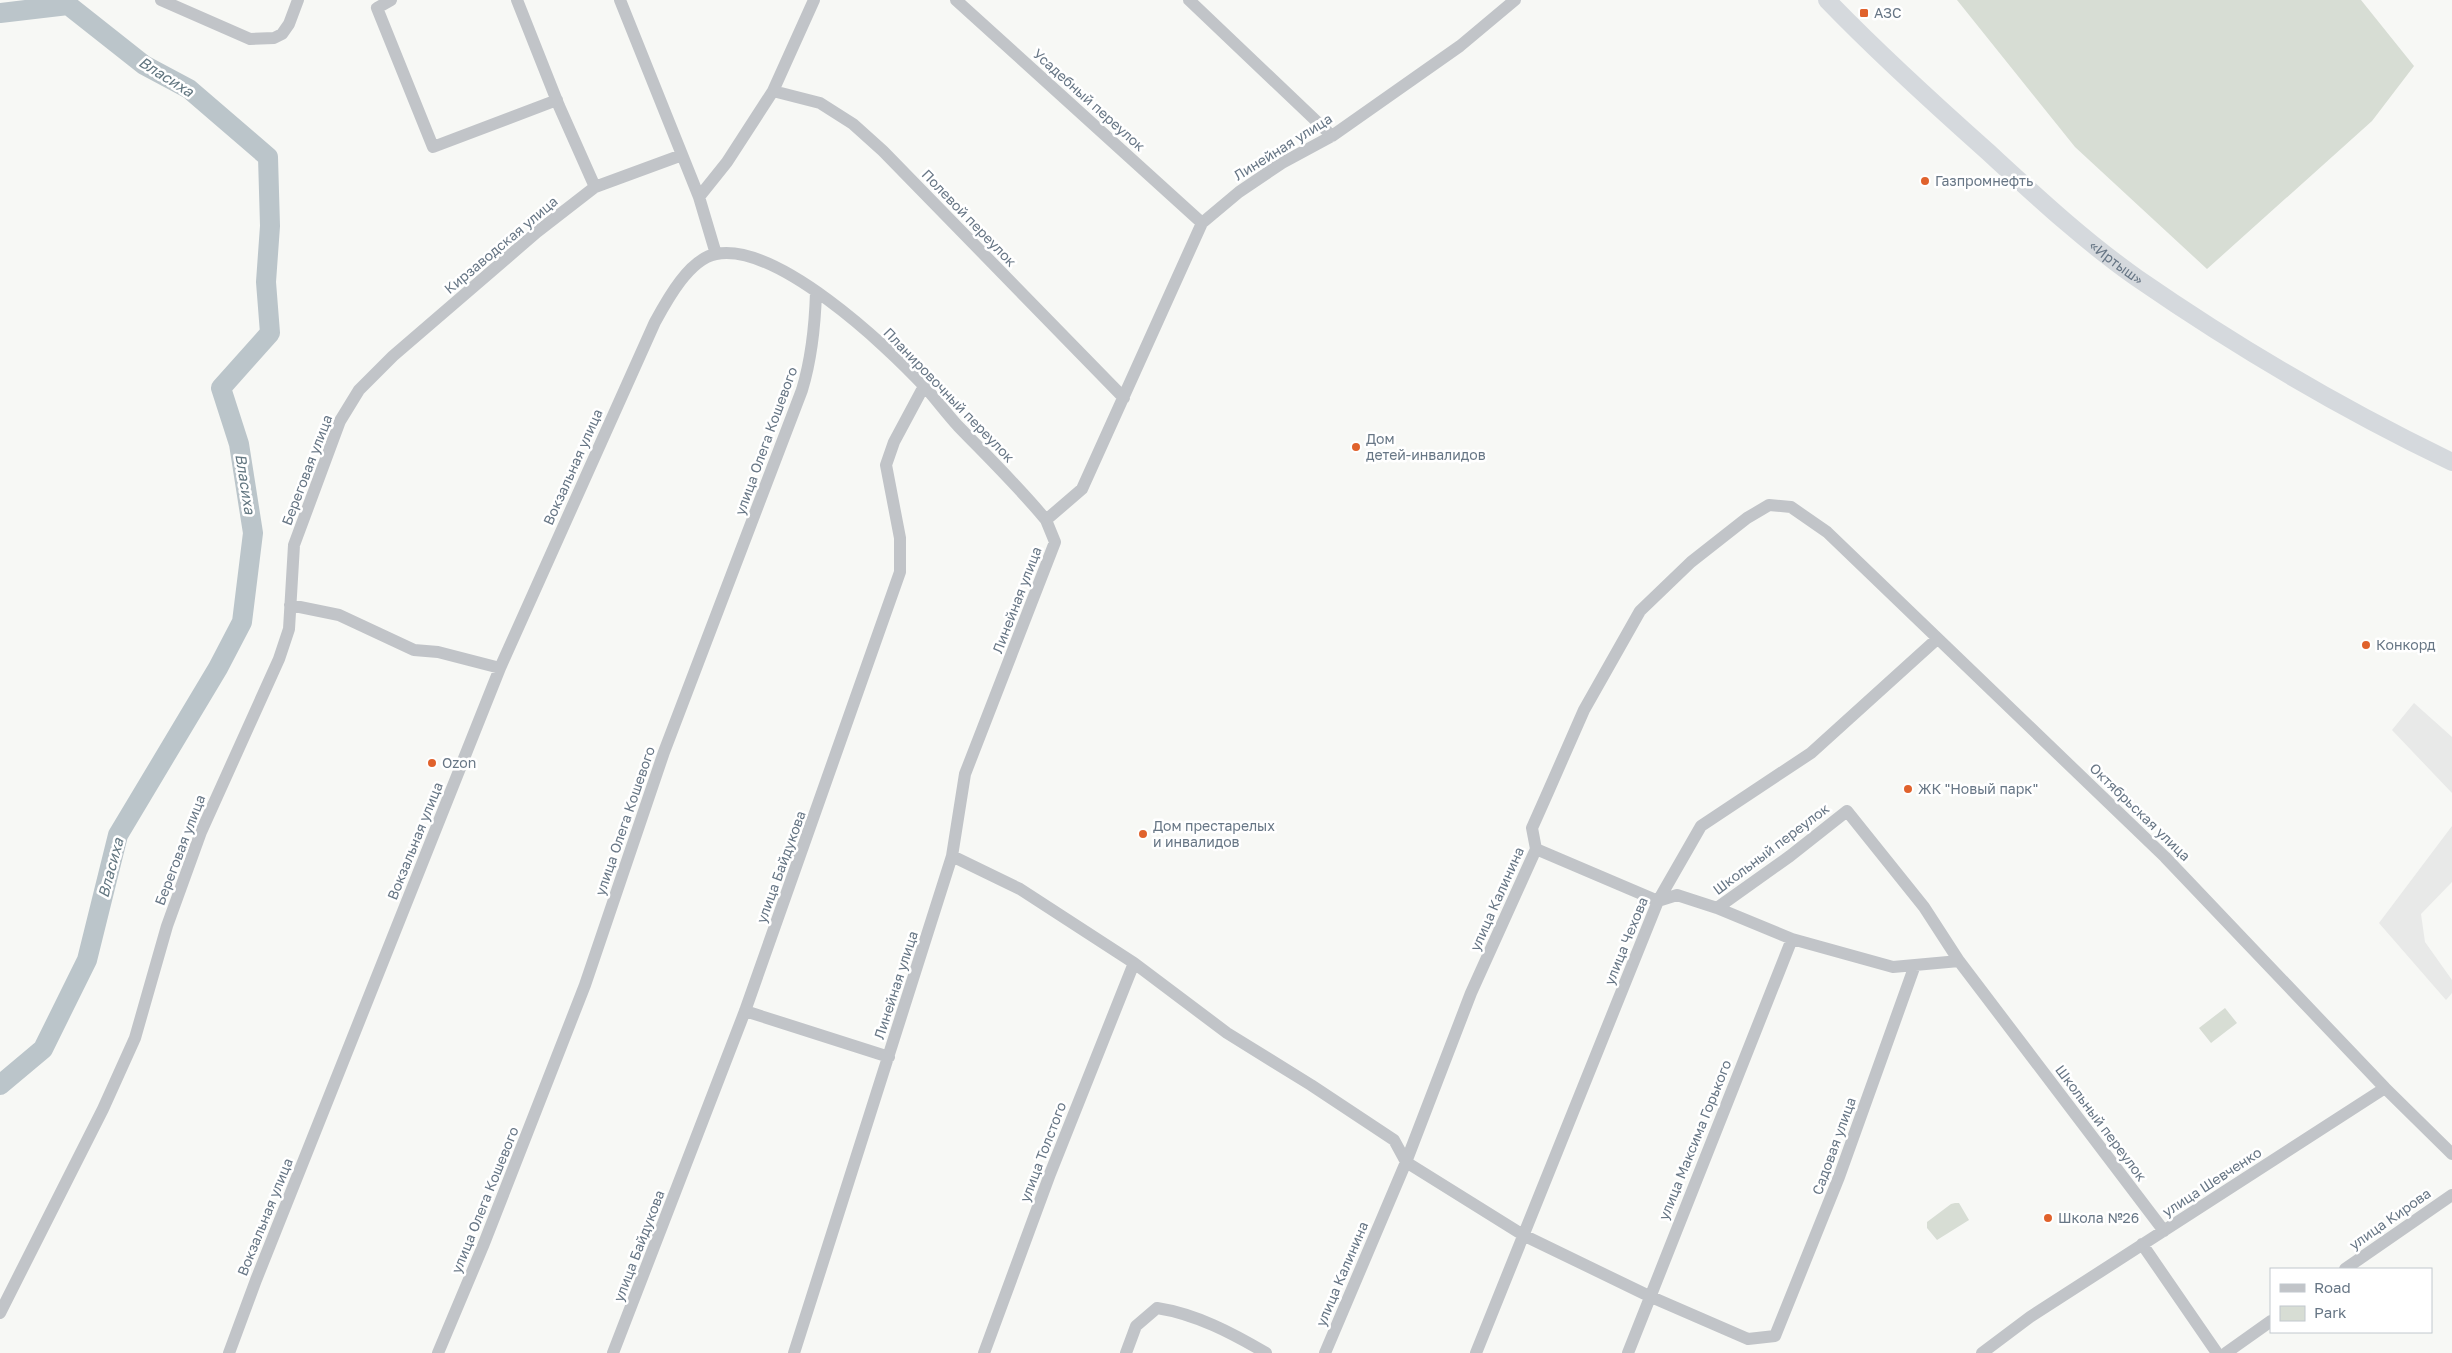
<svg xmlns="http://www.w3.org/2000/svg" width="2452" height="1353" font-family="'Golos Text',sans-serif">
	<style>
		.built { fill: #e8e9e8 }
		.green { fill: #d7ddd4 }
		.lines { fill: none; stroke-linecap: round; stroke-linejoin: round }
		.river { stroke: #bbc5ca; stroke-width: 20 }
		.minor { stroke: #c1c4c8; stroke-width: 12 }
		.highway { stroke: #d5d9dd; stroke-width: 18 }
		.poi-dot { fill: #e0622c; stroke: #fff; stroke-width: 2 }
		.labels { text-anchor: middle; stroke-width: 5; stroke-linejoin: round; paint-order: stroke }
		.poi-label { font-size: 14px; fill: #677685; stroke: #fff; text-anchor: start }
		.street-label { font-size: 14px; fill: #677685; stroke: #fff }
		.water-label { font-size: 15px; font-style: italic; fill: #637781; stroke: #fff }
	</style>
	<rect width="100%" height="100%" fill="#f7f8f5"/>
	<path class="built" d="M 2414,703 L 2452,737 L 2452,793 L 2392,730 Z
		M 2452,826 L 2452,882 L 2421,914 L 2425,942 L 2452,980 L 2452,993 L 2446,1000 L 2379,923 Z"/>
	<path class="green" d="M 1957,0 L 2361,0 L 2414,66 L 2372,121 L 2207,269 L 2075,147 Z
		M 2225,1008 L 2237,1023 L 2211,1043 L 2199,1028 Z
		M 1955,1203 L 1959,1203 L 1969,1220 L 1937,1240 L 1927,1228 L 1927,1222 L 1951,1204 Z"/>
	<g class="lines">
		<path class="river" d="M 0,13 L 68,5 L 144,65 L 189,89 L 268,157 L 270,226 L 266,282 L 270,333 L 221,388 L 239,444 L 253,533 L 242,622 L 218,668 L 118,835 L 87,960 L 43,1049 L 0,1085"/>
		<path class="minor" d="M 161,0 L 250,39 L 274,38 L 282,34 L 289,24 L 298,0
			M 391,0 L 377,8 L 433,147 L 557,100
			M 517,0 L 559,106 L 595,187
			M 620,0 L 699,197 L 716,254
			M 956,0 L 1202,223
			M 1189,0 L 1332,136
			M 773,91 L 820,103 L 853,124 L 883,151 L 1124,398
			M 699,197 L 727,162 L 773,91 L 814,0
			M 290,605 L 339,615 L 414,650 L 438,652 L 500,668
			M 1536,849 L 1658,901 L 1677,895 L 1717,908
			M 952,856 L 1020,889 L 1134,963 L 1227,1033 L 1311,1085 L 1394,1140 L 1406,1162 L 1523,1235 L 1649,1296 L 1748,1339 L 1775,1336 L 1839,1177 L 1915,965
			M 1959,961 L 1924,907 L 1847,811 L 1790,856 L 1717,908 L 1792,939 L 1893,967 L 1959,961 L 2164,1231
			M 745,1011 L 889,1057
			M 2142,1244 L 2217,1353
			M 2345,1269 L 2452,1195
			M 0,1313 L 103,1109 L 135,1038 L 167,926 L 201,832 L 279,659 L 289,629 L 294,545 L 340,421 L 359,390 L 393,356 L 537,232 L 595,187 L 682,155
			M 229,1353 L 256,1280 L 500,668 L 655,322 C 667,300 689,259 716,254 C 776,242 885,344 924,386 C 936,399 946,413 958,426 C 988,457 1019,487 1046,520
			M 438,1353 L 483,1246 L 585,985 L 664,752 L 802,390 C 812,357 815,326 816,292
			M 613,1353 L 745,1011 L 900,572 L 900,538 L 886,465 L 894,442 L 924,386
			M 794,1353 L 952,856 L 965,774 L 1055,542 L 1046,520 L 1082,489 L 1202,223 L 1239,192 L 1282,163 L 1332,136 L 1460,46 L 1515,0
			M 984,1353 L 1050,1174 L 1134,963
			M 1126,1353 L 1136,1326 L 1157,1308 C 1196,1314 1232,1333 1266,1353
			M 1325,1353 L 1406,1162 L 1471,993 L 1536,849 L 1532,828 L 1548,792 L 1584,710 L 1640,611 L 1691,562 L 1747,518 L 1769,505 L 1791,507 L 1827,532 L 2165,857 L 2385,1088 L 2452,1154
			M 1476,1353 L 1658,901 L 1701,826 L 1811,753 L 1937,639
			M 1628,1353 L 1792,939
			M 1982,1353 L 2030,1317 L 2385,1088
			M 2226,1353 L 2271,1321"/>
		<path class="highway" id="s1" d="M 1827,0 C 1878,53 1932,102 1987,151 C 2035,195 2083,240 2137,278 C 2234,345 2346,411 2452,462"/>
	</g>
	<g class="poi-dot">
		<rect x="1859" y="8" width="10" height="10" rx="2.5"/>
		<circle cx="1925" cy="181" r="5"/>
		<circle cx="1356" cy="447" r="5"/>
		<circle cx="2366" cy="645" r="5"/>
		<circle cx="432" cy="763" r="5"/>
		<circle cx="1908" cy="789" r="5"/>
		<circle cx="1143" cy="834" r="5"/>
		<circle cx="2048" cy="1218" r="5"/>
	</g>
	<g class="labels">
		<g class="poi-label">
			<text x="1874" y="18">АЗС</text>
			<text x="1935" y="186">Газпромнефть</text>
			<text x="1366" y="444">Дом<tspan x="1366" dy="16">детей-инвалидов</tspan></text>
			<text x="2376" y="650">Конкорд</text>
			<text x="442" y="768">Ozon</text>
			<text x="1918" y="794">ЖК "Новый парк"</text>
			<text x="1153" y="831">Дом престарелых<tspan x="1153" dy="16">и инвалидов</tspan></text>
			<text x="2058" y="1223">Школа №26</text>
		</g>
		<g class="street-label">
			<text transform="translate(1089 100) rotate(42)" y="5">Усадебный переулок</text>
			<text transform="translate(1283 147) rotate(-32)" y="5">Линейная улица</text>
			<text transform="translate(969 218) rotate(46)" y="5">Полевой переулок</text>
			<text transform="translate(501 245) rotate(-40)" y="5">Кирзаводская улица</text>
			<text dy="5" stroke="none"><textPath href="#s1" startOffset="391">«Иртыш»</textPath></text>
			<text transform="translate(949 395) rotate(46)" y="5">Планировочный переулок</text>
			<text transform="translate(766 441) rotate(-70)" y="5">улица Олега Кошевого</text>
			<text transform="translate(573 467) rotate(-66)" y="5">Вокзальная улица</text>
			<text transform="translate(307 470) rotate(-69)" y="5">Береговая улица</text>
			<text transform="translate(1017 600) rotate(-69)" y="5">Линейная улица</text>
			<text transform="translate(2140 812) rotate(44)" y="5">Октябрьская улица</text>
			<text transform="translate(625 821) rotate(-71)" y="5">улица Олега Кошевого</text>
			<text transform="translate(415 841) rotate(-68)" y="5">Вокзальная улица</text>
			<text transform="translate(1771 849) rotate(-37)" y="5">Школьный переулок</text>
			<text transform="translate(180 850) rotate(-69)" y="5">Береговая улица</text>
			<text transform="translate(781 867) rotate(-70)" y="5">улица Байдукова</text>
			<text transform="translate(1497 899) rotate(-66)" y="5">улица Калинина</text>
			<text transform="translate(1626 941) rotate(-68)" y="5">улица Чехова</text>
			<text transform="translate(896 985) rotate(-72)" y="5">Линейная улица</text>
			<text transform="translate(2101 1123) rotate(53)" y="5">Школьный переулок</text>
			<text transform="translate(1695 1140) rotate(-68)" y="5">улица Максима Горького</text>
			<text transform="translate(1834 1146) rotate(-70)" y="5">Садовая улица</text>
			<text transform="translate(1043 1152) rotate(-69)" y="5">улица Толстого</text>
			<text transform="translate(2212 1182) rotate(-33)" y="5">улица Шевченко</text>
			<text transform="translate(485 1200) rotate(-68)" y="5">улица Олега Кошевого</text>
			<text transform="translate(265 1217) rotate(-68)" y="5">Вокзальная улица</text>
			<text transform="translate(2390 1219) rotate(-35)" y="5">улица Кирова</text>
			<text transform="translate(639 1246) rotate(-69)" y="5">улица Байдукова</text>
			<text transform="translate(1342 1274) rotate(-67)" y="5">улица Калинина</text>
		</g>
		<g class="water-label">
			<text transform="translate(166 77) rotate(32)" y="5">Власиха</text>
			<text transform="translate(245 484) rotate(81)" y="5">Власиха</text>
			<text transform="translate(111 868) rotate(-75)" y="5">Власиха</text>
		</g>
	</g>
	<rect x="2270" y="1268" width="162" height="65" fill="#ffffff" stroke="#c2c8ce"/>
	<rect x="2280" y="1284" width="25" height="8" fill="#c1c4c8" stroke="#c2c8ce"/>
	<text x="2314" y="1293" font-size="15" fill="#677685">Road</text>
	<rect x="2280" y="1306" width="25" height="15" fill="#d7ddd4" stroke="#c2c8ce"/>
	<text x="2314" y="1318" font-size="15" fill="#677685">Park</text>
</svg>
